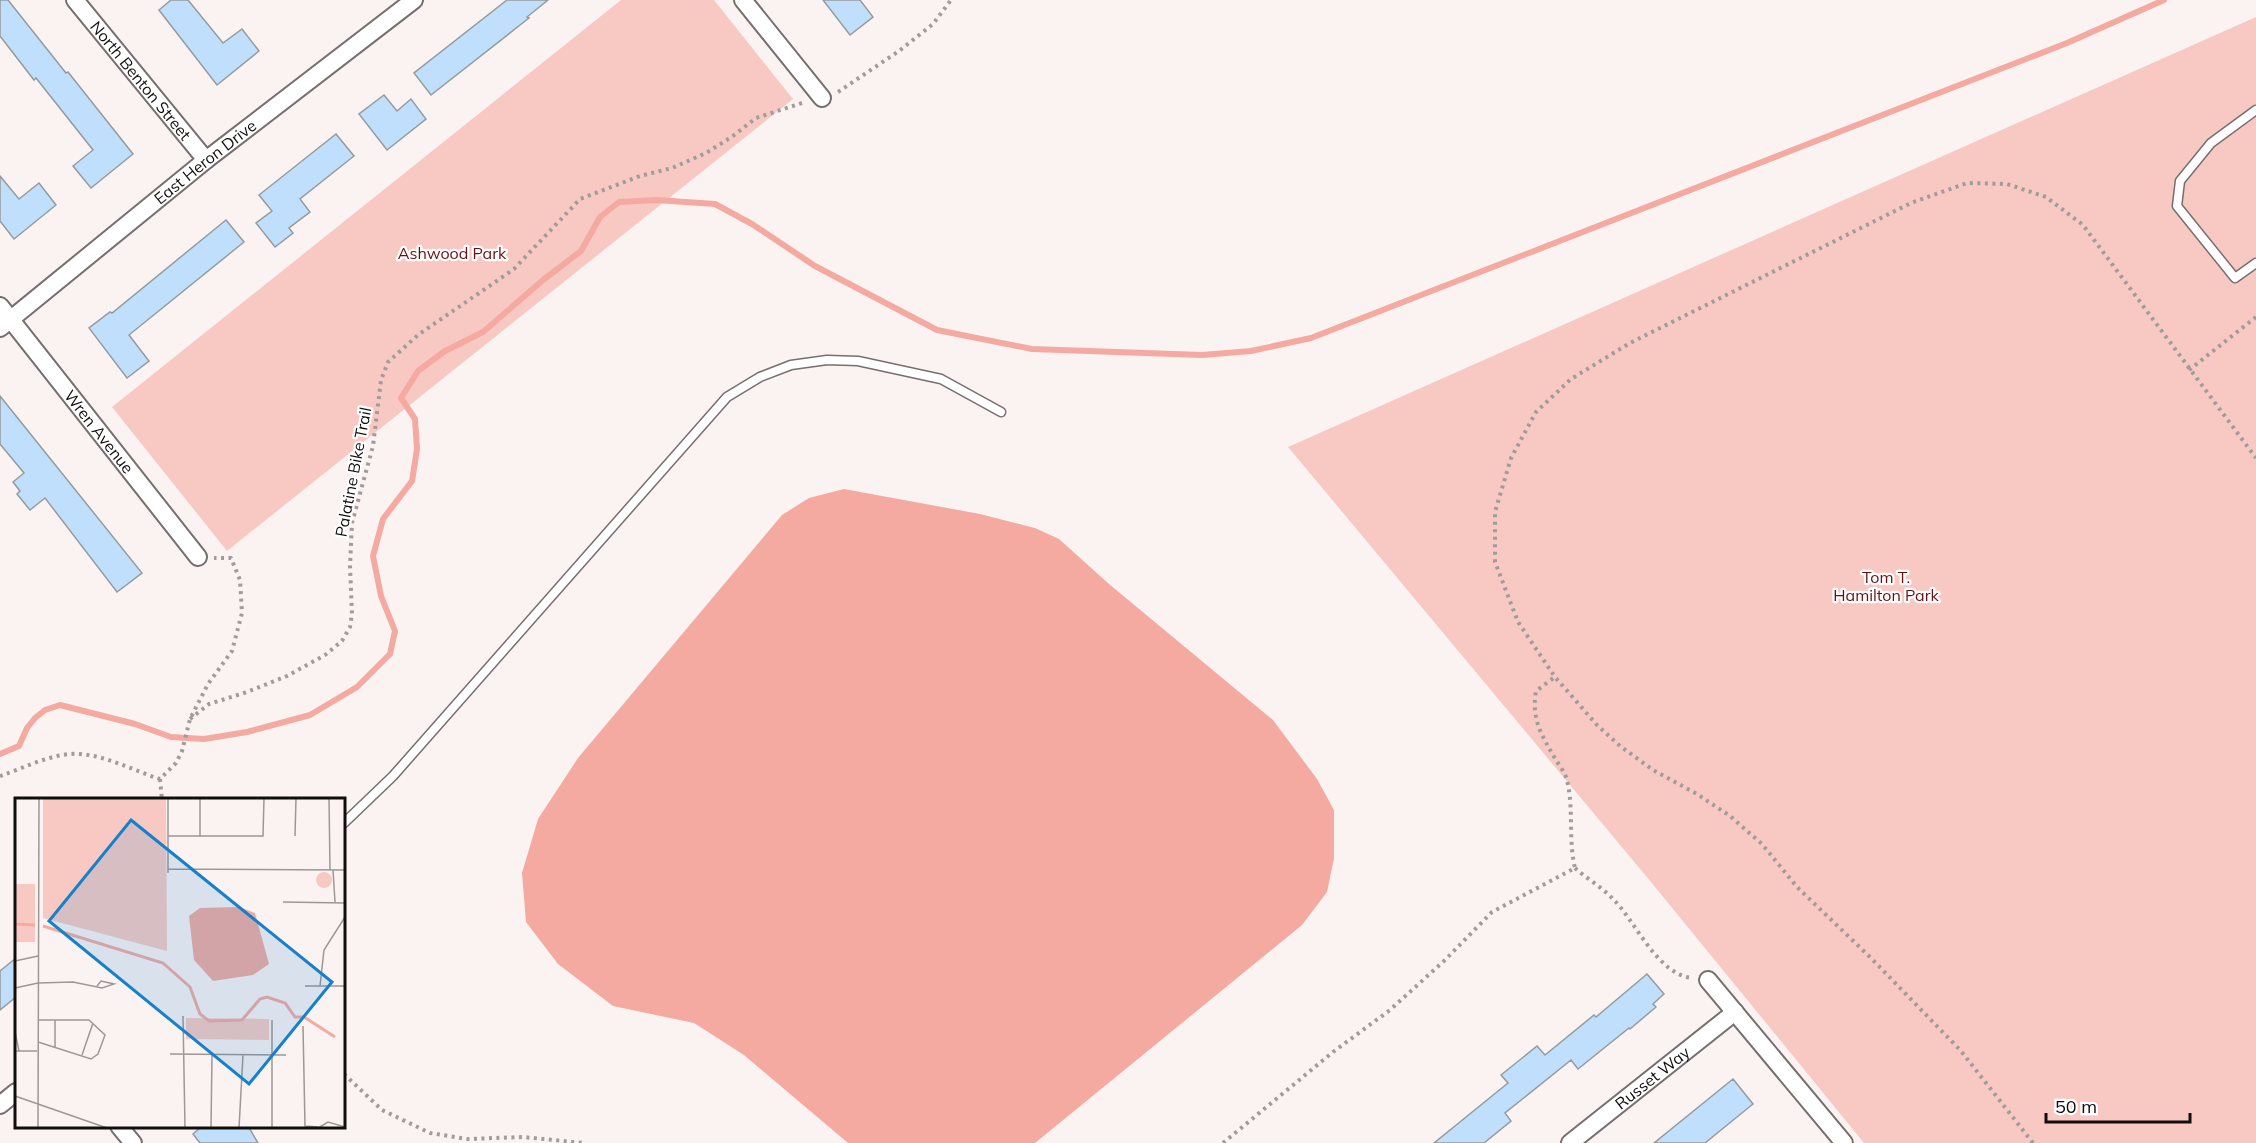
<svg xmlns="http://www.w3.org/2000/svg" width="2256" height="1143" font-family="Mulish,sans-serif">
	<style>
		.green { fill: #f8c9c2 }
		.water { fill: #f4aaa1 }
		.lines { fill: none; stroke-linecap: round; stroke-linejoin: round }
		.stream { stroke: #f4aaa1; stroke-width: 6 }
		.building { fill: #bfdffc; stroke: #969b9f; stroke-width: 1.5 }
		.service-casing { stroke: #766f6e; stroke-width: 11 }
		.minor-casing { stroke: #766f6e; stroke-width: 20 }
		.path { stroke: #a19b9a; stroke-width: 4; stroke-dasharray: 3 4.5; stroke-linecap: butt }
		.service { stroke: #fff; stroke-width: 8 }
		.minor { stroke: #fff; stroke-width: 16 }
		.labels { text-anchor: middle; stroke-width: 4.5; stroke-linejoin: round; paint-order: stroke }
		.street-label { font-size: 16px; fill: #100e0d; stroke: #fff }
		.park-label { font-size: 16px; fill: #661110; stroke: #fff }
		.inset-river { fill: none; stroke: #f4aaa1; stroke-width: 3 }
		.inset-road { fill: none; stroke: #9d9796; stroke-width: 1.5 }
		.view { fill: #1680ca; fill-opacity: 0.15; stroke: #1680ca; stroke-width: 3 }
		.inset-edge { fill: none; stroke: #100e0d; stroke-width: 3 }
	</style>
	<rect width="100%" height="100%" fill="#fbf3f2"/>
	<path class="green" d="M 621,0 L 714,0 L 793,99 L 227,551 L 112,407 Z
		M 2256,17 L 2256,1143 L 1864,1143 L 1651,882 L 1288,447 Z"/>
	<path class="water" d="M 844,489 L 980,514 L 1035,528 L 1059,539 L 1109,584 L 1273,720 L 1317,779 L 1334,810 L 1334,858 L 1327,892 L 1302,925 L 1035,1143 L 848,1143 L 744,1055 L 694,1023 L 613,1006 L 558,964 L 526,922 L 522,873 L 538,819 L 578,758 L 782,515 L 809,498 Z"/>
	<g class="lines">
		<path class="stream" d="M 0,754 L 19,746 L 27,728 L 35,718 L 45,710 L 60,705 L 135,724 L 171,737 L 204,739 L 247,732 L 310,715 L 357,687 L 390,654 L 395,631 L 381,596 L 373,556 L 383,519 L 412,481 L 417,449 L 415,419 L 401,398 L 418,371 L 445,351 L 483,332 L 543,280 L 581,251 L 600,217 L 619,202 L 656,200 L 715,204 L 752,224 L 815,266 L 937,330 L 1032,349 L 1202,355 L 1251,351 L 1311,338 L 2067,43 L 2164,0"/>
	</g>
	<path class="building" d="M 0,0 L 8,0 L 66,73 L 68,72 L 133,154 L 91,188 L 73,166 L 93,150 L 36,78 L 34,80 L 0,36 Z
		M 171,0 L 188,0 L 223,43 L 242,29 L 259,51 L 217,85 L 159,10 Z
		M 507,0 L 548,0 L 527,17 L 529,18 L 431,95 L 414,73 Z
		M 823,0 L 860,0 L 873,17 L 850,35 Z
		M 384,95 L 397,111 L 411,99 L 426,119 L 387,150 L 359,114 Z
		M 336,134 L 354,156 L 300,199 L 310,212 L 289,228 L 293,233 L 275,247 L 256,223 L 272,211 L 259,195 Z
		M 0,176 L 19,199 L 39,183 L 56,205 L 14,239 L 0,221 Z
		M 226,220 L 244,242 L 129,335 L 149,361 L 127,378 L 89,328 L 110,312 L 112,313 Z
		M 0,396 L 142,573 L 117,592 L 45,498 L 30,510 L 17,494 L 20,491 L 13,482 L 24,473 L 0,444 Z
		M 16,958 L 16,997 L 0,1010 L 0,971 Z
		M 1647,974 L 1664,994 L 1653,1004 L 1656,1007 L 1630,1029 L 1629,1028 L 1578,1069 L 1571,1060 L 1505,1113 L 1511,1121 L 1484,1143 L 1434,1143 L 1508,1083 L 1501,1075 L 1537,1046 L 1545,1055 L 1594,1015 L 1596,1017 Z
		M 1733,1079 L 1753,1104 L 1705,1143 L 1654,1143 Z
		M 202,1126 L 248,1126 L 258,1143 L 200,1143 L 193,1134 Z"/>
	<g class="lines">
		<defs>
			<path id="service" d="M 2256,110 L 2211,143 L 2180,181 L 2177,206 L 2235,278 L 2256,263
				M 344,823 L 393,776 L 727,397 L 760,377 L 791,365 L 827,360 L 858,361 L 941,379 L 1001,412"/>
			<g id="minor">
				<path id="s1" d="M 75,0 L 206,160"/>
				<path d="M 743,0 L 822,98"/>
				<path id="s2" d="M 0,306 L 198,557"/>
				<path id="s3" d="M 0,328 L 206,160 L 414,0"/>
				<path d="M 1708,980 L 1844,1143"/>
				<path d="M 0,1105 L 16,1092"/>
				<path d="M 119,1126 L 133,1143"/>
				<path id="s4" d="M 1570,1143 L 1735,1012"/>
			</g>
		</defs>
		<use href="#service" class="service-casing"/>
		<use href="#minor" class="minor-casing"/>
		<path class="path" d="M 838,92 L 899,51 L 933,24 L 951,0
			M 2189,370 L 2256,317
			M 190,719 L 209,704 L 247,692 L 287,676 L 325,655 L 342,641 L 350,627 L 352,614 L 350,566 L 352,523 L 373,446 L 381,380 L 388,362 L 418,335 L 514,269 L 580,199 L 640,176 L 672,168 L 706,153 L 733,136 L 756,118 L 805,102
			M 0,776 C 24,768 54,752 80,754 C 108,756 134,771 160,779 L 176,763 L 182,751 L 190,719 L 208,684 L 232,651 L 242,613 L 240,580 L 231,558 L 214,558
			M 160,779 L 162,800
			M 1575,868 C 1586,878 1600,886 1611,897 C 1635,919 1656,974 1692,978
			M 344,1074 L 382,1110 L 430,1133 L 467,1139 L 523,1137 L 583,1143
			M 1223,1143 L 1333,1052 L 1390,1010 L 1445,960 L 1492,912 L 1575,868 C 1568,839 1574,809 1567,780 C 1565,773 1560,766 1556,760 C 1542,736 1531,720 1536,691 L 1555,677
			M 2033,1143 L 1961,1051 L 1871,958 L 1797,887 L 1762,844 L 1730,816 L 1697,794 L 1653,770 L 1620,746 L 1597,725 L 1555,677 L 1518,622 L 1495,562 L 1495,512 L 1511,458 L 1536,412 L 1571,379 L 1630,343 L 1911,203 L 1967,183 L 2007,184 L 2046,197 L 2083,225 L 2256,458"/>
		<use href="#service" class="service"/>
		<use href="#minor" class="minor"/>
	</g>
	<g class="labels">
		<g class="street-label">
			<text dy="6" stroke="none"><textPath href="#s1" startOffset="104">North Benton Street</textPath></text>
			<text dy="6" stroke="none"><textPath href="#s3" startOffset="264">East Heron Drive</textPath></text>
			<text dy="6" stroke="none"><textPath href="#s2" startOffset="160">Wren Avenue</textPath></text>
			<text transform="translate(353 472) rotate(-79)" y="6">Palatine Bike Trail</text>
			<text dy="6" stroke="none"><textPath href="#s4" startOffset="105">Russet Way</textPath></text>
		</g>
		<g class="park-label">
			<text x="452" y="259">Ashwood Park</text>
			<text x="1886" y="583">Tom T.<tspan x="1886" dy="18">Hamilton Park</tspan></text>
		</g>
	</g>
	<g transform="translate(15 798)">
		<rect width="330" height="330" fill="#fbf3f2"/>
		<path d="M 28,0 L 151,0 L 152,153 L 28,120 ZM301 82a8 8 0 1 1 16 0a8 8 0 1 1-16 0ZM 0,86 L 20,86 L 20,144 L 0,144 ZM 171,220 L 254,221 L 254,242 L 171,241 Z" fill="#f8c9c2"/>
		<path d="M 224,109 L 240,115 L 254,166 L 238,177 L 198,183 L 179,162 L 174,118 L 185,110 Z" fill="#f4aaa1"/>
		<path class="inset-river" d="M 0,126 L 20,127M 28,128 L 148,165 L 175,189 L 185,216 L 194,223 L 227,222 L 245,201 L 252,199 L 270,205 L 280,219 L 289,219 L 320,239"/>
		<path class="inset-road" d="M 153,0 L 153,75M 314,0 L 315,72M 153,38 L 248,38 L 249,0M 185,38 L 185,0M 280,38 L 281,0M 153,71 L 330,72M 318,72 L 320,104M 268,104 L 330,105M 0,163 L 23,158M 290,188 L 330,188M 305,188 L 309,152 L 330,119M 0,190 L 23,185 L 58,184 L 87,190 L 99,186 L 86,183 L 82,188M 168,218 L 170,330M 40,222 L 40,250M 288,228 L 290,328 L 303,329M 0,234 L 4,253M 23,244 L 76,261 L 83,256 L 90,237 L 74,222 L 23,222M 0,253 L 22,253M 155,256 L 271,257M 67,257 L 78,225M 0,298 L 92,330M 23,330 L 24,0M 196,330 L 197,256M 224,330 L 228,257M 257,330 L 257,222M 303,330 L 313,324 L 330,329"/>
		<path class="view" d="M 116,22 L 317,184 L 234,286 L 34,123 Z"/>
		<rect width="330" height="330" class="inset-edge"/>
	</g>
	<path d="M2046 1113v9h144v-9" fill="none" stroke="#100e0d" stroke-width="3"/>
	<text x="2055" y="1113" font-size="18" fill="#100e0d" stroke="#ffffff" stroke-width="4.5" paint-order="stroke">50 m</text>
</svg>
